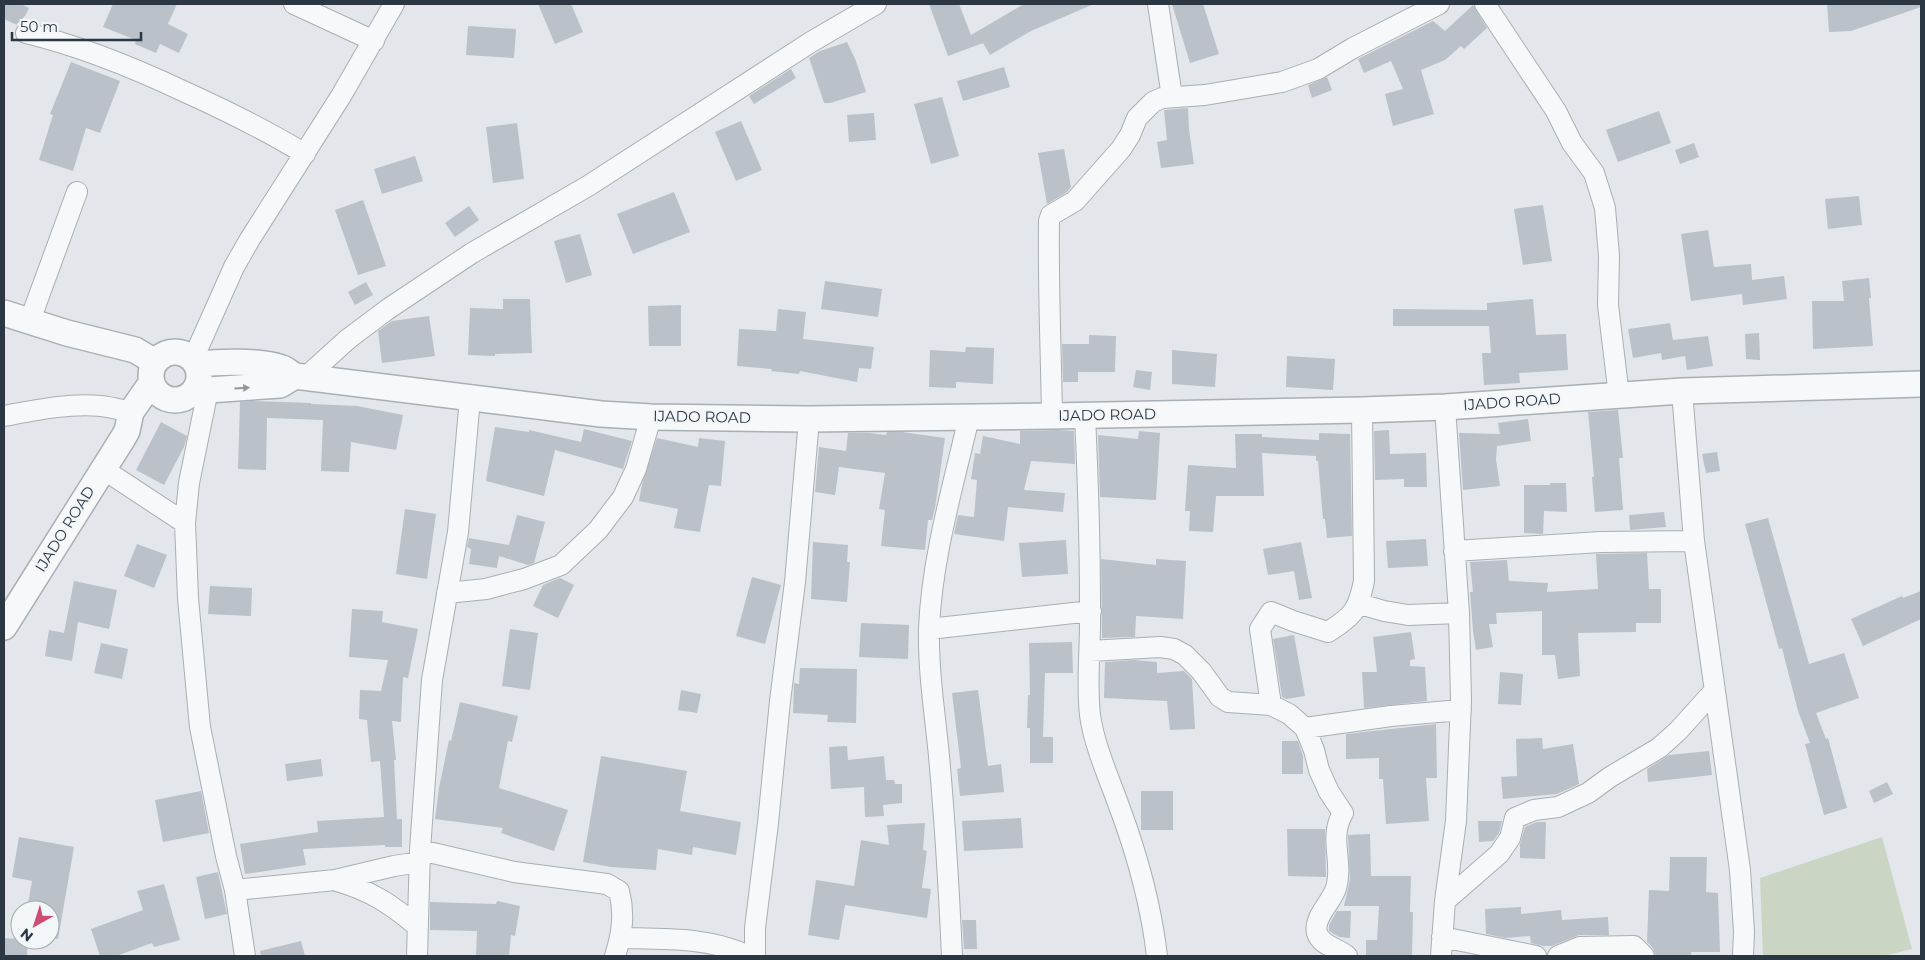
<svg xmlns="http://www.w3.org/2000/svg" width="1925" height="960" font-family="Montserrat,sans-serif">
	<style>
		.green { fill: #cbd5c4 }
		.building { fill: #bac1c8 }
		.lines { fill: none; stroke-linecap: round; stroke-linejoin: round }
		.minor-casing { stroke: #a8afb5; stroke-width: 22 }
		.tertiary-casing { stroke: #a8afb5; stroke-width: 28 }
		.minor { stroke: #f6f8f9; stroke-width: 20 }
		.tertiary { stroke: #f6f8f9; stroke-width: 25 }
		.oneway { fill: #90989e }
		.labels { text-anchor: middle; stroke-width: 4; stroke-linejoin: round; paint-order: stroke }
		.street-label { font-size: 15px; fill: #2b3743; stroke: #f3f6f8 }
	</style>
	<rect width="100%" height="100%" fill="#e3e7eb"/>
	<path class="green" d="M 1882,837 L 1912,949 L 1883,956 L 1763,956 L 1760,878 Z"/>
	<path class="building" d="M 4,4 L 21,4 L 29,8 L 22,22 L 17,25 L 4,19 Z
		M 113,4 L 177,4 L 168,24 L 188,34 L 179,53 L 160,44 L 156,53 L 135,44 L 136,40 L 103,27 Z
		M 538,4 L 571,4 L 583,32 L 555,44 Z
		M 929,4 L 959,4 L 971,35 L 1024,4 L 1094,4 L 1031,31 L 990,55 L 983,43 L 948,56 Z
		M 1172,4 L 1203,4 L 1219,54 L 1190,63 Z
		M 1827,4 L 1921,4 L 1921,7 L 1851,31 L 1829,32 Z
		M 1473,5 L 1487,28 L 1464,49 L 1461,46 L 1445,60 L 1421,70 L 1434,114 L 1393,126 L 1385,94 L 1403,89 L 1391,61 L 1364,73 L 1358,59 L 1433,21 L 1445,31 Z
		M 468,26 L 516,29 L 514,58 L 466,55 Z
		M 847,42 L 856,61 L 866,92 L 830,103 L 824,103 L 809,58 L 820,51 Z
		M 71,62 L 120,81 L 100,133 L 86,128 L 73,171 L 39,160 L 53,115 L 50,114 Z
		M 1004,67 L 1010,87 L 963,101 L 957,81 Z
		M 791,69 L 796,78 L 754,104 L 749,96 Z
		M 1327,77 L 1332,90 L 1312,98 L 1308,85 Z
		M 942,97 L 959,156 L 931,164 L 914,104 Z
		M 1188,108 L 1189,130 L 1194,164 L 1161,168 L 1157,142 L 1167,140 L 1164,110 Z
		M 1659,111 L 1671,143 L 1618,162 L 1606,130 Z
		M 874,113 L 876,140 L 849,142 L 847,115 Z
		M 741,121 L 762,170 L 736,181 L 715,132 Z
		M 517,123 L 524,179 L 493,183 L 486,127 Z
		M 1694,143 L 1699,157 L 1680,164 L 1675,150 Z
		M 1064,149 L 1071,187 L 1067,192 L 1047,204 L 1038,153 Z
		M 415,156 L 423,181 L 382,194 L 374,169 Z
		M 674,192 L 690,232 L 633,254 L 617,214 Z
		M 1859,196 L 1862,225 L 1828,229 L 1825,199 Z
		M 363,200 L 386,266 L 358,275 L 335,210 Z
		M 1543,205 L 1552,261 L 1523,265 L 1514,209 Z
		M 469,206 L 479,220 L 455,237 L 445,223 Z
		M 1708,230 L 1714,267 L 1751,264 L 1752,280 L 1784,276 L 1787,299 L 1743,305 L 1742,294 L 1691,301 L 1681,234 Z
		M 580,234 L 592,275 L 566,283 L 554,241 Z
		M 1869,278 L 1871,298 L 1869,298 L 1873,346 L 1813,349 L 1812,301 L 1844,301 L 1842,281 Z
		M 825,281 L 882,289 L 878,317 L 821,309 Z
		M 366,282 L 373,295 L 355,305 L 348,292 Z
		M 503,299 L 530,299 L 532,353 L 495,354 L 495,356 L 468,355 L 470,308 L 503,309 Z
		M 1533,299 L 1536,335 L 1566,334 L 1568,370 L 1519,373 L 1520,383 L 1484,385 L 1482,353 L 1491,353 L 1489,326 L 1393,326 L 1393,309 L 1487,310 L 1487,303 Z
		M 681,305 L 681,346 L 649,346 L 648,306 Z
		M 778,309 L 806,312 L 803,339 L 874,347 L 871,369 L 859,368 L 857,382 L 800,371 L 799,374 L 771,371 L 772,369 L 737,366 L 739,329 L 776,331 Z
		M 429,316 L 435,356 L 382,363 L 378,331 L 392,321 Z
		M 1670,323 L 1673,340 L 1708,336 L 1713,366 L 1687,370 L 1685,356 L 1662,360 L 1661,353 L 1633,358 L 1628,329 Z
		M 1759,333 L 1760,360 L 1746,359 L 1745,334 Z
		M 1089,335 L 1116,336 L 1115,372 L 1078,372 L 1078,382 L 1063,382 L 1062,344 L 1089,344 Z
		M 966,347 L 994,348 L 993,384 L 956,382 L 956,388 L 929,387 L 930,350 L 965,352 Z
		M 1172,350 L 1217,354 L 1215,387 L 1172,384 Z
		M 1287,356 L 1335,359 L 1333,390 L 1286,387 Z
		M 1136,370 L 1152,372 L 1150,390 L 1133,387 Z
		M 251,401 L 311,403 L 311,404 L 357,406 L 403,415 L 396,450 L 351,442 L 349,472 L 321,471 L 323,420 L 267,418 L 266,470 L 238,469 L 240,402 Z
		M 1618,410 L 1623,458 L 1619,458 L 1623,510 L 1595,512 L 1592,477 L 1594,477 L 1588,412 Z
		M 1528,419 L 1531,441 L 1497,446 L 1496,460 L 1500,486 L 1463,490 L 1459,433 L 1500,434 L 1498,423 Z
		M 161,422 L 187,436 L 184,447 L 164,485 L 136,470 Z
		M 495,427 L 529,432 L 529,430 L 581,442 L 584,429 L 632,441 L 623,469 L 555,450 L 544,496 L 486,481 Z
		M 1059,430 L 1074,431 L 1075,464 L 1031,461 L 1024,490 L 1065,493 L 1063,512 L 1008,507 L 1004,541 L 954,534 L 958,515 L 974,517 L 977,480 L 971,479 L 975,453 L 980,454 L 983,436 L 1020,444 L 1020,431 Z
		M 1389,430 L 1390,454 L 1426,453 L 1427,487 L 1404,487 L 1404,479 L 1375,480 L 1374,431 Z
		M 1139,431 L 1160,433 L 1156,500 L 1100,497 L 1098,435 L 1138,439 Z
		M 887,432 L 902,432 L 945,438 L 935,508 L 932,520 L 928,520 L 925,550 L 881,546 L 885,510 L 879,509 L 885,473 L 839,467 L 835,495 L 815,492 L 819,447 L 846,451 L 848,433 L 869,433 L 886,435 Z
		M 1319,433 L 1350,434 L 1352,536 L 1327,538 L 1325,519 L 1323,519 L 1318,461 L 1316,461 L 1316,456 L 1262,453 L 1264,496 L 1216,496 L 1213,532 L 1189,531 L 1190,511 L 1185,511 L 1188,465 L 1236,468 L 1235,434 L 1262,434 L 1262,437 L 1319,440 Z
		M 657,438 L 698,447 L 699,438 L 725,441 L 721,486 L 709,485 L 700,532 L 674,528 L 678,509 L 639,501 L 642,484 Z
		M 1717,452 L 1720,471 L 1706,473 L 1702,454 Z
		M 1550,483 L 1566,483 L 1567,512 L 1544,511 L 1543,534 L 1524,533 L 1524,485 L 1550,485 Z
		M 405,509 L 436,514 L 427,579 L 396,574 Z
		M 1664,512 L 1666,527 L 1630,530 L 1629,515 Z
		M 517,515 L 545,522 L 534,563 L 528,565 L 499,556 L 497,568 L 469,564 L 471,549 L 467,547 L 469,538 L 509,545 Z
		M 1768,518 L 1809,664 L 1844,653 L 1859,698 L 1816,713 L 1826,739 L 1828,738 L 1847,808 L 1824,815 L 1805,744 L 1810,743 L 1798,711 L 1782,648 L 1779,649 L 1745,524 Z
		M 1426,539 L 1428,566 L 1388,568 L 1386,541 Z
		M 1066,540 L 1068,574 L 1022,577 L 1019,543 Z
		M 813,542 L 848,545 L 847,562 L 850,562 L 847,602 L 811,599 Z
		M 1301,542 L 1312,598 L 1299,600 L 1294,571 L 1268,575 L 1263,549 Z
		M 137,544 L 167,555 L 154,588 L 124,576 Z
		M 1647,553 L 1649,589 L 1661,589 L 1661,623 L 1636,623 L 1636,632 L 1578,633 L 1580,676 L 1558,679 L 1555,655 L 1542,655 L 1542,611 L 1496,613 L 1497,624 L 1489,624 L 1493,647 L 1476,650 L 1473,631 L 1470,592 L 1473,592 L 1470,562 L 1507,560 L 1509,581 L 1548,583 L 1547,592 L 1598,589 L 1596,554 Z
		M 1101,559 L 1156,565 L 1156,559 L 1186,561 L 1183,619 L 1136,616 L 1135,637 L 1102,638 Z
		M 752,577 L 781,585 L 765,644 L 736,636 Z
		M 560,578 L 574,585 L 558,618 L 533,606 L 543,585 Z
		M 74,581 L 117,590 L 109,629 L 78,622 L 72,661 L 45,656 L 49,630 L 64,633 Z
		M 210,586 L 252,588 L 251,616 L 208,614 Z
		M 1921,591 L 1921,619 L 1863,646 L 1851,619 L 1902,596 L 1903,598 Z
		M 352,609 L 383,611 L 382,622 L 418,629 L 408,678 L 403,677 L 401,722 L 392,721 L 396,760 L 394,760 L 397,819 L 402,819 L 402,847 L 385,847 L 385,845 L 303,849 L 306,865 L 245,874 L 240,844 L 318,832 L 317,821 L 384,817 L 380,761 L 371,762 L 367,720 L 359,719 L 360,690 L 381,691 L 388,660 L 349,657 Z
		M 861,623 L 909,625 L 908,659 L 859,657 Z
		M 510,629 L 538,633 L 530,690 L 502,686 Z
		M 1411,632 L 1415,659 L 1410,660 L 1410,666 L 1425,667 L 1427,701 L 1364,708 L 1362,672 L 1377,672 L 1373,637 Z
		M 1294,635 L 1305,696 L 1286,699 L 1282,697 L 1273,639 Z
		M 1072,642 L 1073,673 L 1045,673 L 1043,737 L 1053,737 L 1053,763 L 1030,763 L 1030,728 L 1027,728 L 1028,695 L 1030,695 L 1029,643 Z
		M 101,643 L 128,649 L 122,679 L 94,673 Z
		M 1134,660 L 1157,662 L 1157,673 L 1184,671 L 1192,679 L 1195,729 L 1170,730 L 1167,701 L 1104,698 L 1105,662 Z
		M 800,668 L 857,669 L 856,723 L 827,722 L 828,715 L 793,713 L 794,683 L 799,684 Z
		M 1500,672 L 1523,674 L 1521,705 L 1498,704 Z
		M 681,690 L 701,694 L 697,713 L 678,710 Z
		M 978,690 L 988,766 L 1001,764 L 1004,792 L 960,796 L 957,769 L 961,768 L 952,693 Z
		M 460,702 L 518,716 L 512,742 L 508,741 L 499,788 L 568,810 L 554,851 L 501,833 L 503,828 L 435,819 L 439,788 L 449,740 L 451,741 Z
		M 1436,724 L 1437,778 L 1426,778 L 1429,821 L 1386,824 L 1383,779 L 1379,779 L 1379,758 L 1346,759 L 1346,734 Z
		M 1542,738 L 1543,749 L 1573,744 L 1579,784 L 1557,794 L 1503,799 L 1501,777 L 1517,776 L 1516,739 Z
		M 1282,741 L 1298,741 L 1303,756 L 1303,774 L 1282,774 Z
		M 847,746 L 848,760 L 884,756 L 886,780 L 894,780 L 895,784 L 902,784 L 902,803 L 883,805 L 884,816 L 865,817 L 864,787 L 831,789 L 829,747 Z
		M 1709,751 L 1712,775 L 1648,782 L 1647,769 L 1669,755 Z
		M 601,756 L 687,771 L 680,811 L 741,822 L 736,855 L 693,847 L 692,855 L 658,849 L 656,870 L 611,867 L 583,862 Z
		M 321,759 L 323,776 L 287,781 L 285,764 Z
		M 1887,782 L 1893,794 L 1874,803 L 1869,791 Z
		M 201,791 L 209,833 L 163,842 L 155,800 Z
		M 1141,791 L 1173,791 L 1173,830 L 1141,830 Z
		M 1021,818 L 1023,848 L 964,851 L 962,821 Z
		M 1478,821 L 1502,821 L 1499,833 L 1493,841 L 1479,842 Z
		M 1537,822 L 1546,822 L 1545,859 L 1520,858 L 1520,844 L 1525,827 Z
		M 925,823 L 923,850 L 927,851 L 922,888 L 931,889 L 927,918 L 845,905 L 839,940 L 808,935 L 816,880 L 854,886 L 861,840 L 889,845 L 887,825 Z
		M 1287,829 L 1325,829 L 1326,877 L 1288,876 Z
		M 1370,834 L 1371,876 L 1411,876 L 1410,912 L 1413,912 L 1412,956 L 1366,956 L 1366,940 L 1377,940 L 1379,906 L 1344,906 L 1350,879 L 1348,835 Z
		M 19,837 L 74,847 L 58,939 L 50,938 L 50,910 L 27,910 L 32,881 L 12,877 Z
		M 1670,857 L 1707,857 L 1706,892 L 1718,893 L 1720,952 L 1691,952 L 1691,956 L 1656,956 L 1653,948 L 1647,942 L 1649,890 L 1669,891 Z
		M 218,872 L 227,914 L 205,919 L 196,877 Z
		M 164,884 L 180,940 L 154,947 L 152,943 L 116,956 L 100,956 L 91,929 L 143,910 L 137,891 Z
		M 497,901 L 520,906 L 515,936 L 511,935 L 509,956 L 476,956 L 477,931 L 430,930 L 430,902 L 496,904 Z
		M 1521,907 L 1521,914 L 1561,910 L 1562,920 L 1608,917 L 1609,935 L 1579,935 L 1552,946 L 1543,946 L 1531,943 L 1530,936 L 1505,938 L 1486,934 L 1485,909 Z
		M 1337,911 L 1351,911 L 1350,938 L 1339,937 L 1329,931 L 1329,925 Z
		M 962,920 L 976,920 L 977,949 L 964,949 Z
		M 4,938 L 28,940 L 27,956 L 4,956 Z
		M 301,941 L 305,956 L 261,956 L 260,951 Z"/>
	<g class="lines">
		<defs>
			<path id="minor" d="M 294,4 L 374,41
				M 1158,4 L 1172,97
				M 1485,4 L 1556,111 L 1572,143 L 1594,173 L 1605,208 L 1609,256 L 1608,305 L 1619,396
				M 26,33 C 81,46 132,67 183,91 C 225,110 266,130 305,154
				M 29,323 L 77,192
				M 193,359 L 234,267 L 250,239 L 341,96 L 394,4
				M 306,377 L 348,339 L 388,309 L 472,253 L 588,186 L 811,42 L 876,4
				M 208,390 L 189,483 L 185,523 L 188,598 L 200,727 L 226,856 L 235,890 L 245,956
				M 1682,391 L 1694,541 L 1740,870 L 1744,932 L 1743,956
				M 4,416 C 36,410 68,403 101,406 C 111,407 121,410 131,412
				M 1052,416 C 1051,351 1048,286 1049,221 L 1051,215 L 1075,201 L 1121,149 L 1130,135 L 1137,118 L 1153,102 L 1162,98 L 1205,95 L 1282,82 L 1318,69 L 1353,48 L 1439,4
				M 1085,416 C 1088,480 1090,545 1090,609 C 1091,644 1086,681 1090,715 C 1094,745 1109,778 1119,806 C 1137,854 1151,905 1157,956
				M 103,469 L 185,523
				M 1454,551 L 1601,542 L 1694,541
				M 447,593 L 486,589 L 524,579 L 561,565 L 598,530 L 623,497 L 636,469 L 651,417
				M 1360,604 L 1384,611 L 1408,615 L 1459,613
				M 929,629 L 1091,611
				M 1090,651 L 1160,647 L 1174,649 L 1185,655 L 1201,671 L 1220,697 L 1228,702 L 1271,705 L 1289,714 L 1305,728 L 1314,750 L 1319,770 L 1329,792 L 1343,813 C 1328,838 1344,862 1336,888 C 1332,902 1313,917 1317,933 C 1321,946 1338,948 1347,956
				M 1271,705 L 1260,629 L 1271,612 L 1293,621 L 1328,632 C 1353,616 1358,611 1364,581 L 1362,410
				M 1305,728 L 1391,716 L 1461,710
				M 420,850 L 514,872 L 607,884 L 619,891 C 625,914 622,934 615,956
				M 337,881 C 371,891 391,904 418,927
				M 235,890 L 335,880 L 394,866 L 420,862
				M 1445,901 L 1499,854 L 1510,838 L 1515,818 L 1534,810 L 1558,807 L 1588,793 L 1610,777 L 1659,748 L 1678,731 L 1714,691
				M 1442,937 L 1536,956
				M 621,938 C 662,939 711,937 748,956
				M 417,956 L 420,850 L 432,680 L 458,532 L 470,398
				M 755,956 L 755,928 L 768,823 L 780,701 L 795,582 L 809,419
				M 952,956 C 949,890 945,823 939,756 C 935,714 928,671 929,628 C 932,557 953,487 969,417
				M 1441,956 L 1445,901 L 1456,821 L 1461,700 L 1459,613 L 1445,407
				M 1558,956 L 1580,947 L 1634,946 L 1644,956"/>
			<path id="tertiary" d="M 4,313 L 67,333 L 135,350 L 155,362
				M151 376a24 24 0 1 1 48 0a24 24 0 1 1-48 0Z
				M 196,364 C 218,362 261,360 282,368 C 286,369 291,374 295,376 L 601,414 L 651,417 L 809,419 L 1052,416 L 1362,410 L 1445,407 L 1682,391 L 1921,384
				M 194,391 L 280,385 L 295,376
				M 4,627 L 123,438 L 127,431 L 131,412 L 152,382"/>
		</defs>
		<use href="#minor" class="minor-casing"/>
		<use href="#tertiary" class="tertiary-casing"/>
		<use href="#minor" class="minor"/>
		<use href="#tertiary" class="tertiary"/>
	</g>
	<defs><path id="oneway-solid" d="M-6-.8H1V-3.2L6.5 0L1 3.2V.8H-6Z" transform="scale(1.25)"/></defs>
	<use class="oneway" href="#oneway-solid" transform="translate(242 388) rotate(-3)"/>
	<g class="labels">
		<g class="street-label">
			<text transform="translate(1512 402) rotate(-4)" y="5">IJADO ROAD</text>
			<text transform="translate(1107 415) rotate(-1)" y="5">IJADO ROAD</text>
			<text transform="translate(702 417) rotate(1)" y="5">IJADO ROAD</text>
			<text transform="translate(65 529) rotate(-58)" y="5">IJADO ROAD</text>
		</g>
	</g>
	<rect width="1925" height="960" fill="none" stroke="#2b3743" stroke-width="10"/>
	<g transform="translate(35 925) rotate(219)"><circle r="24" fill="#f3f6f8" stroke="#a3aab0"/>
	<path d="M0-4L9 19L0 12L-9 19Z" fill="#cc4c72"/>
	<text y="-8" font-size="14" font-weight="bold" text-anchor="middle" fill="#2b3743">N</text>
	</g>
	<path d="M12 32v8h129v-8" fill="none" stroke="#2b3743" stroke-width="2.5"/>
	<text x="20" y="32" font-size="15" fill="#2b3743" stroke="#f3f6f8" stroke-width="4" paint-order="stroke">50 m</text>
</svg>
